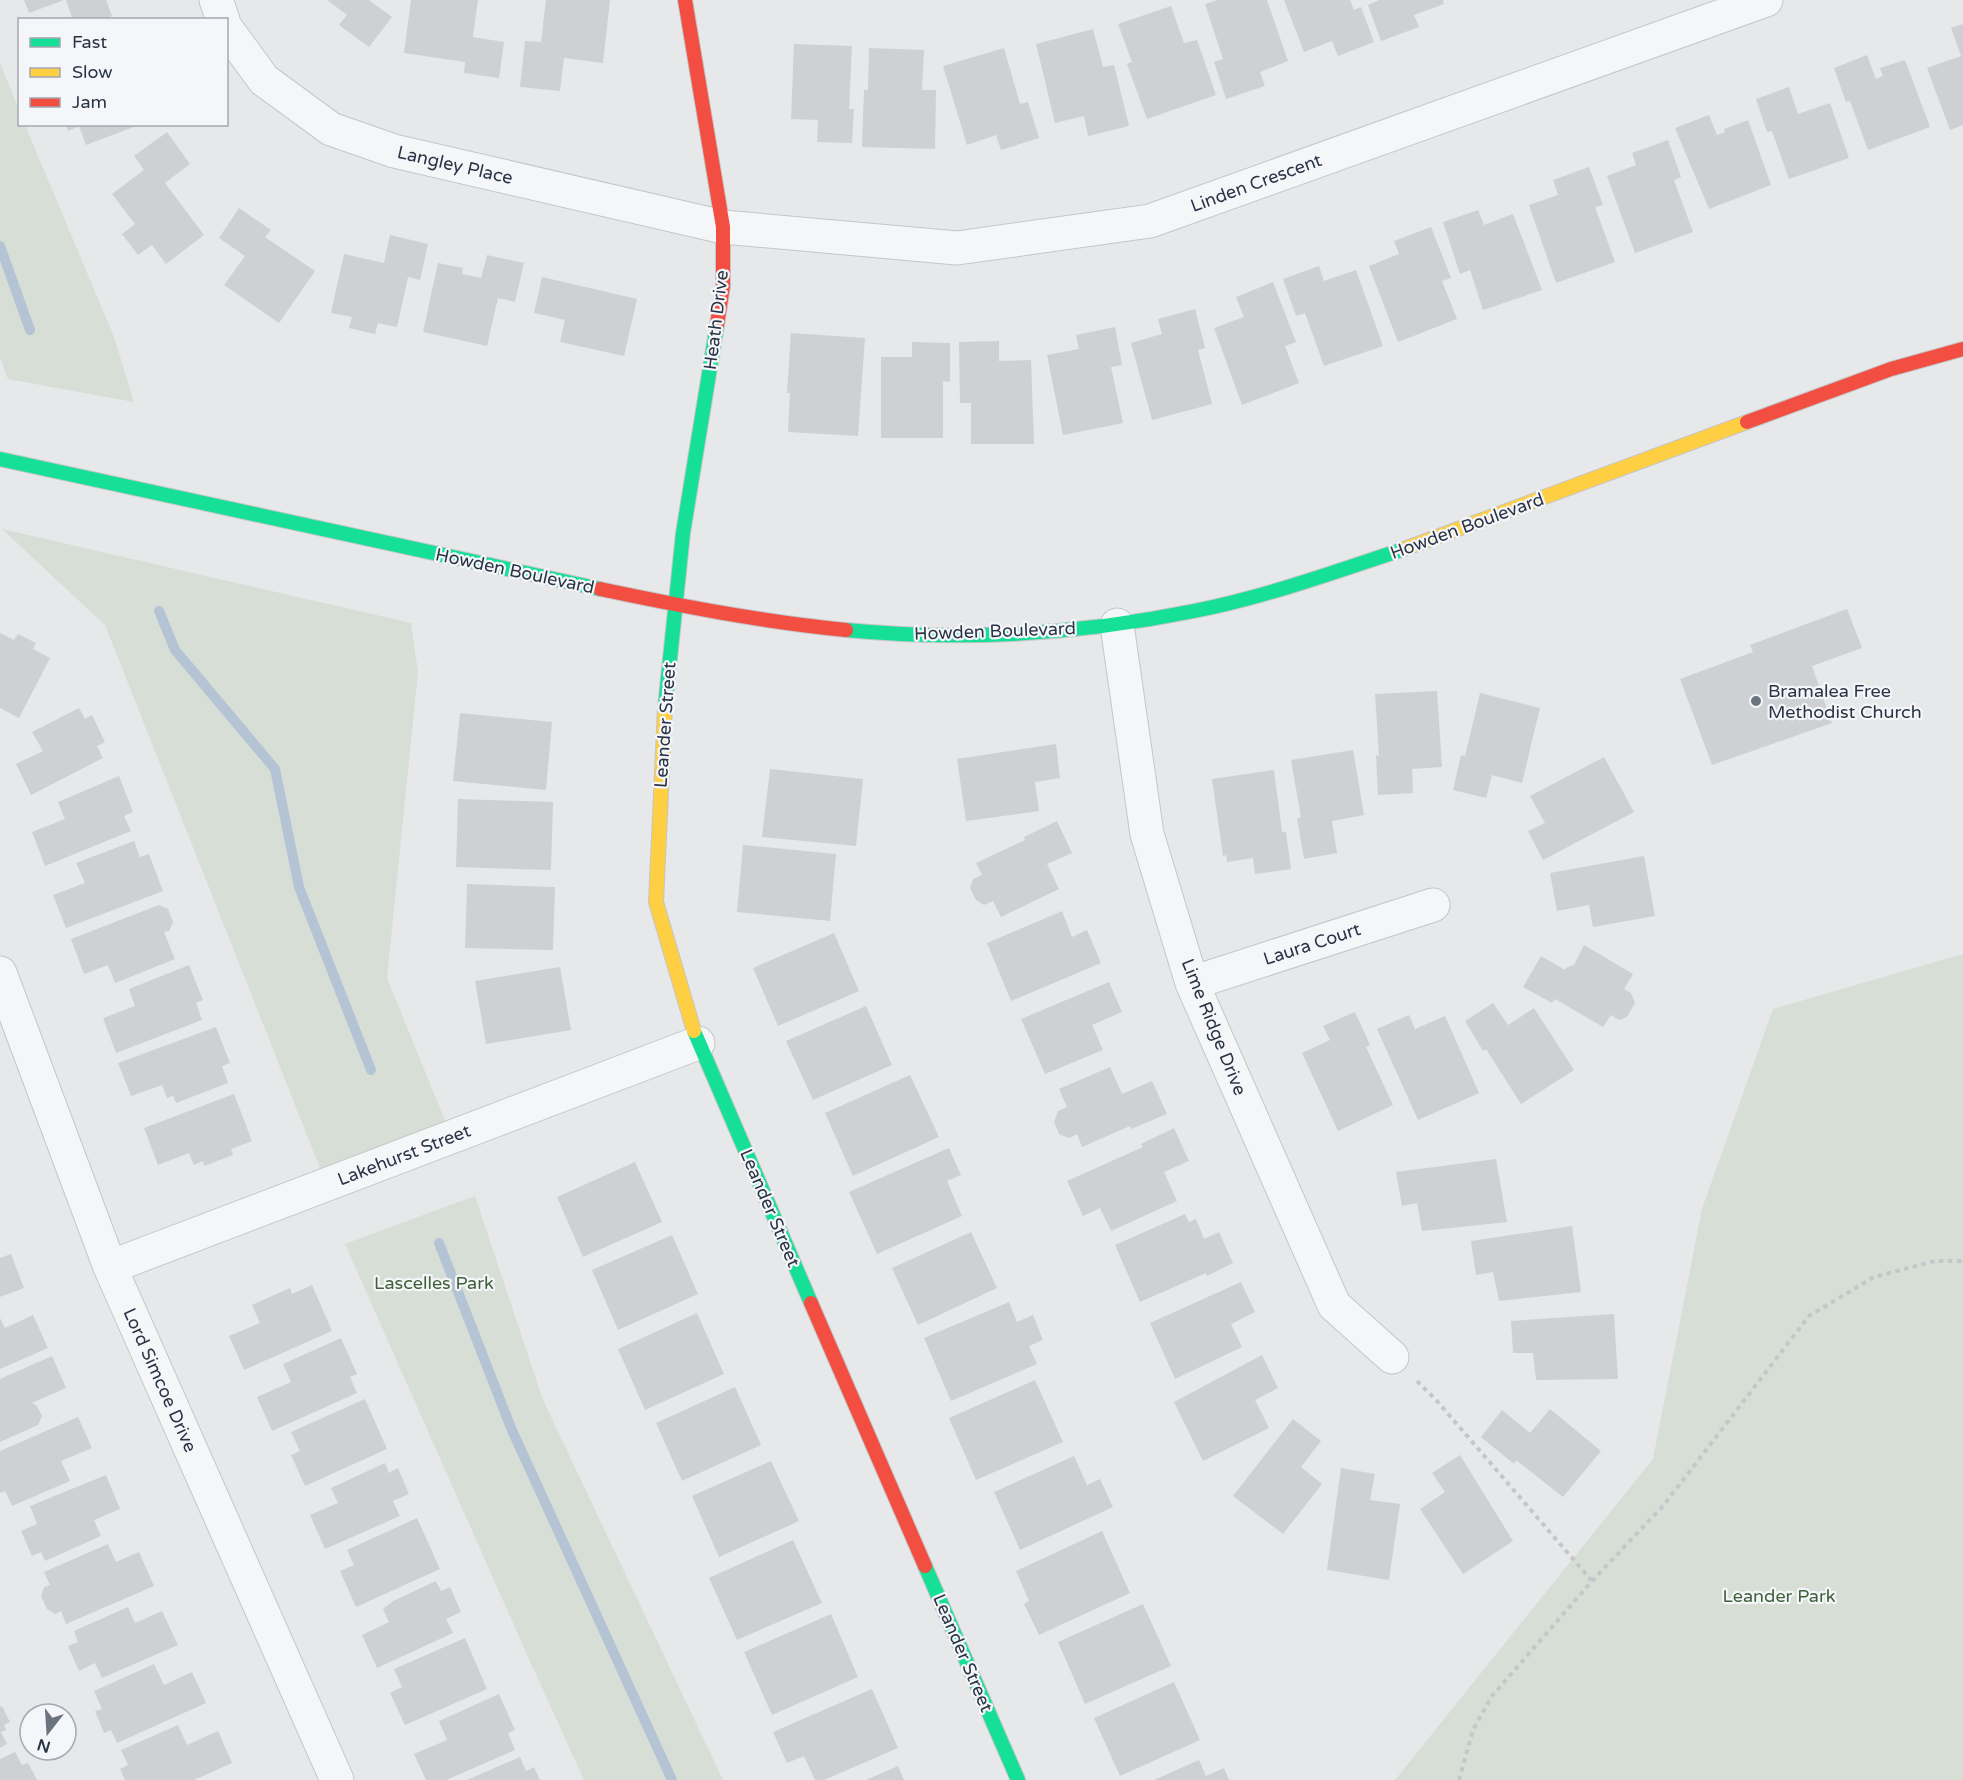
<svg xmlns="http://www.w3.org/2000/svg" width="1963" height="1780" font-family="'Varela Round',sans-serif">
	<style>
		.green { fill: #d6ded6 }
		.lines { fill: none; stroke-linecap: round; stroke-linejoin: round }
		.stream { stroke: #b4c4d5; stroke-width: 10 }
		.building { fill: #ced0d3 }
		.street-casing { stroke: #c4c6c8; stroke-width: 35 }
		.fast-casing { stroke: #c4c6c8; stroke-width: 16 }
		.slow-casing { stroke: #c4c6c8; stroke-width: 16 }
		.jam-casing { stroke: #c4c6c8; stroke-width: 16 }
		.path { stroke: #c5c6ca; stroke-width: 4; stroke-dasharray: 4.5 4.5; stroke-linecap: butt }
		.street { stroke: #f5f6f7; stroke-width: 33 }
		.fast { stroke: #16e098; stroke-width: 14 }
		.slow { stroke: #ffcf43; stroke-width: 14 }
		.jam { stroke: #f24e42; stroke-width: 14 }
		.poi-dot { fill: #6c737f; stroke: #f4f6f9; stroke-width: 2 }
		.labels { text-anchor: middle; stroke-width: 4.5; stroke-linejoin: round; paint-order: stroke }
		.street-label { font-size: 18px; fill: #2b3445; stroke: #f4f6f9 }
		.poi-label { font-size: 18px; fill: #2b3445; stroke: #f4f6f9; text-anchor: start }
		.park-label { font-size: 18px; fill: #3f6138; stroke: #f4f6f9 }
	</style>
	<rect width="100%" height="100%" fill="#e6e8ea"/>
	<path class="green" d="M 0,63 L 19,110 L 20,124 L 25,125 L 114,337 L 134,402 L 8,379 L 0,357 Z
		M 2,529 L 411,623 L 418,672 L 387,978 L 446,1123 L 322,1173 L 105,625 Z
		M 1963,954 L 1963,1780 L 1395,1780 L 1653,1459 L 1702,1209 L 1773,1009 Z
		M 475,1196 L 543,1400 L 723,1780 L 584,1780 L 529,1659 L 345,1244 Z"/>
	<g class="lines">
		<path class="stream" d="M 0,246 L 30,330
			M 159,611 L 175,650 L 275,769 L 299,887 L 371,1070
			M 439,1243 L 511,1428 L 672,1780"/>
	</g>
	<path class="building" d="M 24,0 L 64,0 L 29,13 Z
		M 66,0 L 106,0 L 112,16 L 103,20 L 73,20 Z
		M 327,0 L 369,0 L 392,17 L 369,47 L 339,25 L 347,15 Z
		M 411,0 L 478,0 L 473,37 L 504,42 L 499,78 L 464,73 L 465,62 L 404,53 Z
		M 546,0 L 610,0 L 603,63 L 564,58 L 560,91 L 520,87 L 525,41 L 541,42 Z
		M 1217,0 L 1267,0 L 1288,61 L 1260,72 L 1265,86 L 1226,99 L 1214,62 L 1223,59 L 1205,4 Z
		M 1284,0 L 1350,0 L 1354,10 L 1361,7 L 1374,42 L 1338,56 L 1332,41 L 1304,52 Z
		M 1379,0 L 1443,0 L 1444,4 L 1414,15 L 1419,27 L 1381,41 L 1368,5 Z
		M 1171,6 L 1184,43 L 1197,40 L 1216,95 L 1147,119 L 1127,64 L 1132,62 L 1118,24 Z
		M 1963,24 L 1963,125 L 1950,130 L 1927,68 L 1961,56 L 1951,28 Z
		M 1093,29 L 1103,67 L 1114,65 L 1129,126 L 1088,136 L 1084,116 L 1055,123 L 1036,44 Z
		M 794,44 L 852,46 L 849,109 L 854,109 L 852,143 L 817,142 L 818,120 L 791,119 Z
		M 869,48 L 924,50 L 922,90 L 936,90 L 935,149 L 862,147 L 864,90 L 868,90 Z
		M 1004,48 L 1020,104 L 1028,102 L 1039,138 L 1001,150 L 996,135 L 967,145 L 943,66 Z
		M 1867,55 L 1876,79 L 1883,76 L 1880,68 L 1905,60 L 1930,127 L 1868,150 L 1850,101 L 1846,102 L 1834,68 Z
		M 1789,87 L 1798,114 L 1830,103 L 1849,158 L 1789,179 L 1772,131 L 1767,132 L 1756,99 Z
		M 1709,115 L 1717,135 L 1725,132 L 1724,129 L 1748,120 L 1771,185 L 1709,209 L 1675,128 Z
		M 65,124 L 139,124 L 139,125 L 86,145 L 79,126 L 68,131 Z
		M 167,132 L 190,164 L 165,183 L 204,235 L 166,264 L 152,245 L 138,255 L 122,234 L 135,224 L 112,194 L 144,170 L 134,156 Z
		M 1668,140 L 1681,177 L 1674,180 L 1693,232 L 1635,253 L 1607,176 L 1636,165 L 1632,153 Z
		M 1589,167 L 1603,205 L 1595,207 L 1615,262 L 1556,283 L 1529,205 L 1558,195 L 1553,180 Z
		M 239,208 L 271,230 L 265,237 L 315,271 L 279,323 L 224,285 L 245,256 L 219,238 Z
		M 1478,210 L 1484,225 L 1513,214 L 1542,290 L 1483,310 L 1470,270 L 1460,274 L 1443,222 Z
		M 1431,227 L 1451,278 L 1442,281 L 1457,319 L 1398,342 L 1369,266 L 1399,254 L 1394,241 Z
		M 390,235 L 428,244 L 420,280 L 408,277 L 397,327 L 378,323 L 375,334 L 349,328 L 352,317 L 331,313 L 344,254 L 384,263 Z
		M 487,255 L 524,263 L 515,302 L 498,298 L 487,346 L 423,332 L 438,263 L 463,268 L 462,274 L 481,278 Z
		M 1319,266 L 1324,281 L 1356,270 L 1383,346 L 1324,366 L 1305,313 L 1296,316 L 1283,279 Z
		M 542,277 L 637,299 L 624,356 L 560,342 L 565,320 L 534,313 Z
		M 1273,282 L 1296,342 L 1285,346 L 1299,383 L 1242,405 L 1214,328 L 1244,317 L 1236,297 Z
		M 1195,309 L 1205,348 L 1198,350 L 1212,404 L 1152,420 L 1131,343 L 1162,334 L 1158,319 Z
		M 1115,327 L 1122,365 L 1111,367 L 1123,423 L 1063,435 L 1047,355 L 1079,349 L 1076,335 Z
		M 791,333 L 865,338 L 858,436 L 788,432 L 790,393 L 787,393 Z
		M 999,341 L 999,361 L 1031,360 L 1034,444 L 971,444 L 971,403 L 960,403 L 959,342 Z
		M 912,342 L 950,343 L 950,382 L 943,381 L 943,438 L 881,438 L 881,357 L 912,357 Z
		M 1847,609 L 1862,648 L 1812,666 L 1832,723 L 1712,765 L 1680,679 L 1753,652 L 1750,645 Z
		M 0,633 L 14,640 L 18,634 L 36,643 L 33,649 L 50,658 L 19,718 L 0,708 Z
		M 1437,691 L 1442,767 L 1412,769 L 1413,793 L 1378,795 L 1376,755 L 1379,756 L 1375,694 Z
		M 1480,693 L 1540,708 L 1522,783 L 1492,775 L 1486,798 L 1453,790 L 1461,755 L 1465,756 Z
		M 79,708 L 85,719 L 92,715 L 105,742 L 97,746 L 103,758 L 31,795 L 16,764 L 43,751 L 32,732 Z
		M 460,713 L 552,722 L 546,790 L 453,781 Z
		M 1056,744 L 1060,778 L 1035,782 L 1039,811 L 966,821 L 957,759 Z
		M 1353,750 L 1364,815 L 1332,821 L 1337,853 L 1304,859 L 1297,818 L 1301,817 L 1291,760 Z
		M 1604,757 L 1634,812 L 1543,860 L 1528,831 L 1545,823 L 1530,796 Z
		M 770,769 L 863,779 L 856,846 L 762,837 Z
		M 1274,770 L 1282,832 L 1286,832 L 1291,869 L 1255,874 L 1253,858 L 1227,862 L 1226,855 L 1223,856 L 1212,779 Z
		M 119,776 L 133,812 L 124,816 L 131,831 L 45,866 L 32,832 L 65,819 L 58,802 Z
		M 458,799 L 553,802 L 551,870 L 456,867 Z
		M 1057,821 L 1072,853 L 1047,864 L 1059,889 L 1001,917 L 993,901 L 984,905 L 976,900 L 970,888 L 973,879 L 982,875 L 976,863 L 1025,840 L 1024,837 Z
		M 134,841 L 140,857 L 149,854 L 163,891 L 66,928 L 53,895 L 85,883 L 76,863 Z
		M 743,845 L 836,854 L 830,921 L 737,912 Z
		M 1644,856 L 1655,916 L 1593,927 L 1589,905 L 1557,911 L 1550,873 Z
		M 467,884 L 555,887 L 553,950 L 465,948 Z
		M 159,905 L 168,909 L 173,922 L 169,931 L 164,932 L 175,959 L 115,983 L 108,965 L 84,974 L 71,939 Z
		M 1062,911 L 1072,937 L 1087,930 L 1101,963 L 1011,1001 L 987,943 Z
		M 834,933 L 859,991 L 778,1026 L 753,968 Z
		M 1584,945 L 1633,974 L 1624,989 L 1631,993 L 1635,1003 L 1627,1017 L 1619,1020 L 1611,1015 L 1603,1027 L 1555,999 L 1552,1003 L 1523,987 L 1541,956 L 1565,970 L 1567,967 L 1574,965 Z
		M 189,965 L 203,1000 L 196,1003 L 202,1020 L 116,1053 L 103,1018 L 135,1006 L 129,989 Z
		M 560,967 L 571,1030 L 486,1044 L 475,981 Z
		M 1109,982 L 1122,1012 L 1092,1025 L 1103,1050 L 1045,1074 L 1021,1019 Z
		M 1493,1003 L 1508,1025 L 1534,1008 L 1574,1070 L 1521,1104 L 1486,1049 L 1483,1051 L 1465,1021 Z
		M 866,1006 L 892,1065 L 813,1100 L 786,1041 Z
		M 1355,1012 L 1370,1045 L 1366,1047 L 1393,1105 L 1338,1131 L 1302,1053 L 1330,1040 L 1323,1026 Z
		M 1409,1015 L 1415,1029 L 1445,1016 L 1479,1093 L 1418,1120 L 1377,1029 Z
		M 216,1027 L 230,1063 L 222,1066 L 228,1083 L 176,1103 L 173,1096 L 167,1098 L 162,1085 L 131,1096 L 118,1063 Z
		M 1110,1067 L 1122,1094 L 1152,1081 L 1167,1114 L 1131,1129 L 1130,1126 L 1082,1147 L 1077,1134 L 1069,1138 L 1059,1134 L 1054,1122 L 1058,1111 L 1067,1107 L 1059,1089 Z
		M 910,1075 L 939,1137 L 853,1176 L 825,1113 Z
		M 234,1094 L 252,1141 L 231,1149 L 233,1155 L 204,1166 L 203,1161 L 194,1165 L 189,1153 L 158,1165 L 144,1128 Z
		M 1174,1128 L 1189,1161 L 1164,1172 L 1177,1201 L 1111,1231 L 1100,1208 L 1083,1216 L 1067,1181 L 1143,1147 L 1141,1144 Z
		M 949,1148 L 961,1175 L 947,1181 L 962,1216 L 877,1254 L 849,1192 Z
		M 1496,1159 L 1507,1222 L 1422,1231 L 1417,1203 L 1402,1206 L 1396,1172 Z
		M 635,1162 L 662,1222 L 583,1257 L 557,1197 Z
		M 1185,1214 L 1189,1222 L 1196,1219 L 1204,1239 L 1219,1232 L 1233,1263 L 1207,1276 L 1206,1273 L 1140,1302 L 1115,1245 Z
		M 1572,1226 L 1581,1292 L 1499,1301 L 1493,1272 L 1476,1275 L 1471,1241 Z
		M 971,1232 L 997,1288 L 918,1325 L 892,1268 Z
		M 672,1235 L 698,1294 L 618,1330 L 592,1270 Z
		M 11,1254 L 24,1288 L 0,1297 L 0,1258 Z
		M 1241,1282 L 1255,1312 L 1231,1324 L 1242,1347 L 1175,1379 L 1150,1323 Z
		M 312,1285 L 332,1331 L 244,1370 L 229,1336 L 260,1323 L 252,1305 L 290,1288 L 292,1294 Z
		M 1009,1302 L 1017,1322 L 1033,1315 L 1043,1340 L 1029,1346 L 1037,1364 L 951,1401 L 924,1338 Z
		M 697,1313 L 724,1374 L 645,1410 L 618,1349 Z
		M 1614,1314 L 1618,1379 L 1536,1380 L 1533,1353 L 1513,1353 L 1511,1321 Z
		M 33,1315 L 48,1348 L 0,1369 L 0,1318 L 5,1328 Z
		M 341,1338 L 357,1374 L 350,1377 L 357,1393 L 272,1431 L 257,1397 L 291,1382 L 283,1364 Z
		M 1262,1355 L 1278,1388 L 1255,1400 L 1269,1428 L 1203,1461 L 1174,1402 Z
		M 52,1356 L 66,1388 L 32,1403 L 37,1406 L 42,1416 L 38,1425 L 0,1442 L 0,1379 Z
		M 1035,1380 L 1063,1442 L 976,1480 L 949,1418 Z
		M 735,1387 L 761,1445 L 682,1481 L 656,1423 Z
		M 365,1399 L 387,1449 L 305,1486 L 291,1455 L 300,1451 L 291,1432 Z
		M 1550,1409 L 1601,1451 L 1563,1497 L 1516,1460 L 1514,1464 L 1481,1437 L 1502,1410 L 1530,1433 Z
		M 78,1417 L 92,1448 L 61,1461 L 70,1481 L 12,1506 L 5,1491 L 0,1493 L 0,1451 Z
		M 1293,1419 L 1321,1441 L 1301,1467 L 1322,1484 L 1283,1534 L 1233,1496 Z
		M 1460,1455 L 1513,1541 L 1463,1574 L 1420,1509 L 1445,1492 L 1432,1473 Z
		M 1074,1456 L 1087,1485 L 1100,1479 L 1113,1507 L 1020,1550 L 994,1492 Z
		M 771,1461 L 799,1521 L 719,1557 L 692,1496 Z
		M 385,1463 L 389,1473 L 398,1468 L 409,1494 L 393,1501 L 400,1516 L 325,1549 L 310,1515 L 338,1503 L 331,1488 Z
		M 1341,1468 L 1375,1474 L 1370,1500 L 1400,1504 L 1389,1580 L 1327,1570 Z
		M 106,1475 L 120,1509 L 94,1520 L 101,1536 L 45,1561 L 41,1552 L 32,1556 L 21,1531 L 37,1524 L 30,1506 Z
		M 417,1518 L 440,1569 L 356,1607 L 340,1571 L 354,1565 L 347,1550 Z
		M 1102,1531 L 1130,1593 L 1039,1635 L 1024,1604 L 1029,1601 L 1016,1571 Z
		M 793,1540 L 822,1603 L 737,1640 L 709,1578 Z
		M 108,1544 L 116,1562 L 139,1552 L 154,1586 L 66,1624 L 61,1611 L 55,1614 L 47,1609 L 41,1596 L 44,1587 L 50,1585 L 44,1572 Z
		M 436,1581 L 441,1591 L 450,1587 L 461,1612 L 446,1619 L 453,1633 L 377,1668 L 362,1635 L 389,1622 L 383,1609 L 393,1601 Z
		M 1143,1604 L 1171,1666 L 1085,1704 L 1058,1642 Z
		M 128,1607 L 135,1623 L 162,1611 L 178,1645 L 102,1678 L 95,1663 L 79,1671 L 68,1646 L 78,1642 L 74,1631 Z
		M 831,1614 L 858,1677 L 772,1715 L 744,1652 Z
		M 465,1638 L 487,1689 L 405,1725 L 390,1693 L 402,1687 L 394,1669 Z
		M 154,1664 L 164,1685 L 192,1672 L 206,1703 L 117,1743 L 111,1730 L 104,1733 L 95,1711 L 102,1709 L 94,1691 Z
		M 1174,1682 L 1200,1740 L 1120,1776 L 1094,1718 Z
		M 872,1689 L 898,1748 L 824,1780 L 815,1780 L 804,1756 L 787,1763 L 773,1732 Z
		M 499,1694 L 515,1730 L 508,1733 L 515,1750 L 446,1780 L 426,1780 L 414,1754 L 447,1740 L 439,1721 Z
		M 2,1706 L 10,1722 L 4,1725 L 6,1730 L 1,1732 L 7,1744 L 0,1748 L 0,1707 Z
		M 178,1725 L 187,1745 L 218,1731 L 232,1763 L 194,1780 L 125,1780 L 120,1769 L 128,1765 L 121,1750 Z
		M 15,1752 L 22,1765 L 28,1763 L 37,1780 L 0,1780 L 0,1759 Z
		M 520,1757 L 526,1771 L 534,1767 L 540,1780 L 467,1780 Z
		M 1199,1760 L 1206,1776 L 1224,1768 L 1229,1780 L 1154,1780 Z
		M 898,1766 L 904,1780 L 866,1780 Z"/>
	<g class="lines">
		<defs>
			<path id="street" d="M 216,0 L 223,20
				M 226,28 L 264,80 L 331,129 L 394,151 L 723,227 L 957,248 L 1150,221 L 1766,0
				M 1117,625 L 1147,834 L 1192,983 L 1334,1305 L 1392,1357
				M 0,973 L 110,1267 L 337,1780
				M 1192,983 L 1433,905
				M 110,1267 L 698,1043"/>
			<path id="fast" d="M 0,459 L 600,589
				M 846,630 C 961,641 1081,634 1194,611 C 1265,597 1335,572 1404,549
				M 665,707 L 683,533 L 717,325
				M 694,1031 L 811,1303
				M 925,1566 L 1018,1780"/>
			<path id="slow" d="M 1404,549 L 1747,422
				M 665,707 L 656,902 L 694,1031"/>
			<path id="jam" d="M 685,0 L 723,227 L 723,286 L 717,325
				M 1747,422 L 1891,369 L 1963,349
				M 600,589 C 681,606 763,622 846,630
				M 811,1303 L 925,1566"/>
		</defs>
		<use href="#street" class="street-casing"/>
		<use href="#fast" class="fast-casing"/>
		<use href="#slow" class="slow-casing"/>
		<use href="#jam" class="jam-casing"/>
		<path class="path" d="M 1417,1381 L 1437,1401 L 1592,1581
			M 1459,1780 L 1473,1730 L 1492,1696 L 1592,1581 L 1663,1506 L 1809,1316 L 1874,1277 L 1935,1261 L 1963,1261"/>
		<use href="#street" class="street"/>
		<use href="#fast" class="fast"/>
		<use href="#slow" class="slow"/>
		<use href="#jam" class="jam"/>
	</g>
	<circle class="poi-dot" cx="1756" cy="701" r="6"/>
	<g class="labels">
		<g class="street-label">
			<text transform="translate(455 165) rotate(13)" y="6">Langley Place</text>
			<text transform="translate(1256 183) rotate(-20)" y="6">Linden Crescent</text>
			<text transform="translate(716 320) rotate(-83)" y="6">Heath Drive</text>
			<text transform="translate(1467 526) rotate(-20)" y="6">Howden Boulevard</text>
			<text transform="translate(515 571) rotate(12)" y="6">Howden Boulevard</text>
			<text transform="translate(995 631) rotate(-2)" y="6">Howden Boulevard</text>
			<text transform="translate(665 725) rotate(-86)" y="6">Leander Street</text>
			<text transform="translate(1312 944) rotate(-18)" y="6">Laura Court</text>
			<text transform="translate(1214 1027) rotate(68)" y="6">Lime Ridge Drive</text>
			<text transform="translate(404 1155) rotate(-21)" y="6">Lakehurst Street</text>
			<text transform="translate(770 1208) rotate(67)" y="6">Leander Street</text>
			<text transform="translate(160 1380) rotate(66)" y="6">Lord Simcoe Drive</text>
			<text transform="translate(963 1653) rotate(67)" y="6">Leander Street</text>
		</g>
		<g class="poi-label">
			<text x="1768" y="697">Bramalea Free<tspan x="1768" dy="21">Methodist Church</tspan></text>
		</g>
		<g class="park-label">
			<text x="434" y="1289">Lascelles Park</text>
			<text x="1779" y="1602">Leander Park</text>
		</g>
	</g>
	<rect x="18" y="18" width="210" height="108" fill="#f4f6f9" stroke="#a4a8b1" stroke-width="1.5"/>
	<rect x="30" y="38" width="30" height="9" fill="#16e098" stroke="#a4a8b1" stroke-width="1.5"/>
	<text x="72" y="48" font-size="18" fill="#2b3445">Fast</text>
	<rect x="30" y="68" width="30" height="9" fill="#ffcf43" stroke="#a4a8b1" stroke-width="1.5"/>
	<text x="72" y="78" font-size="18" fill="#2b3445">Slow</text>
	<rect x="30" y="98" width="30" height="9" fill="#f24e42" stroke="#a4a8b1" stroke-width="1.5"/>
	<text x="72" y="108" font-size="18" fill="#2b3445">Jam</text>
	<g transform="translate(48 1732) rotate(197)"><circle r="28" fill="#f4f6f9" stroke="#a4a8b1" stroke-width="1.5"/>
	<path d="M0-4.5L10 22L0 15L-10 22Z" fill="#6c737f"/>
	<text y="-9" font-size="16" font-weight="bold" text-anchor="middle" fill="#2b3445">N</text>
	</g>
</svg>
